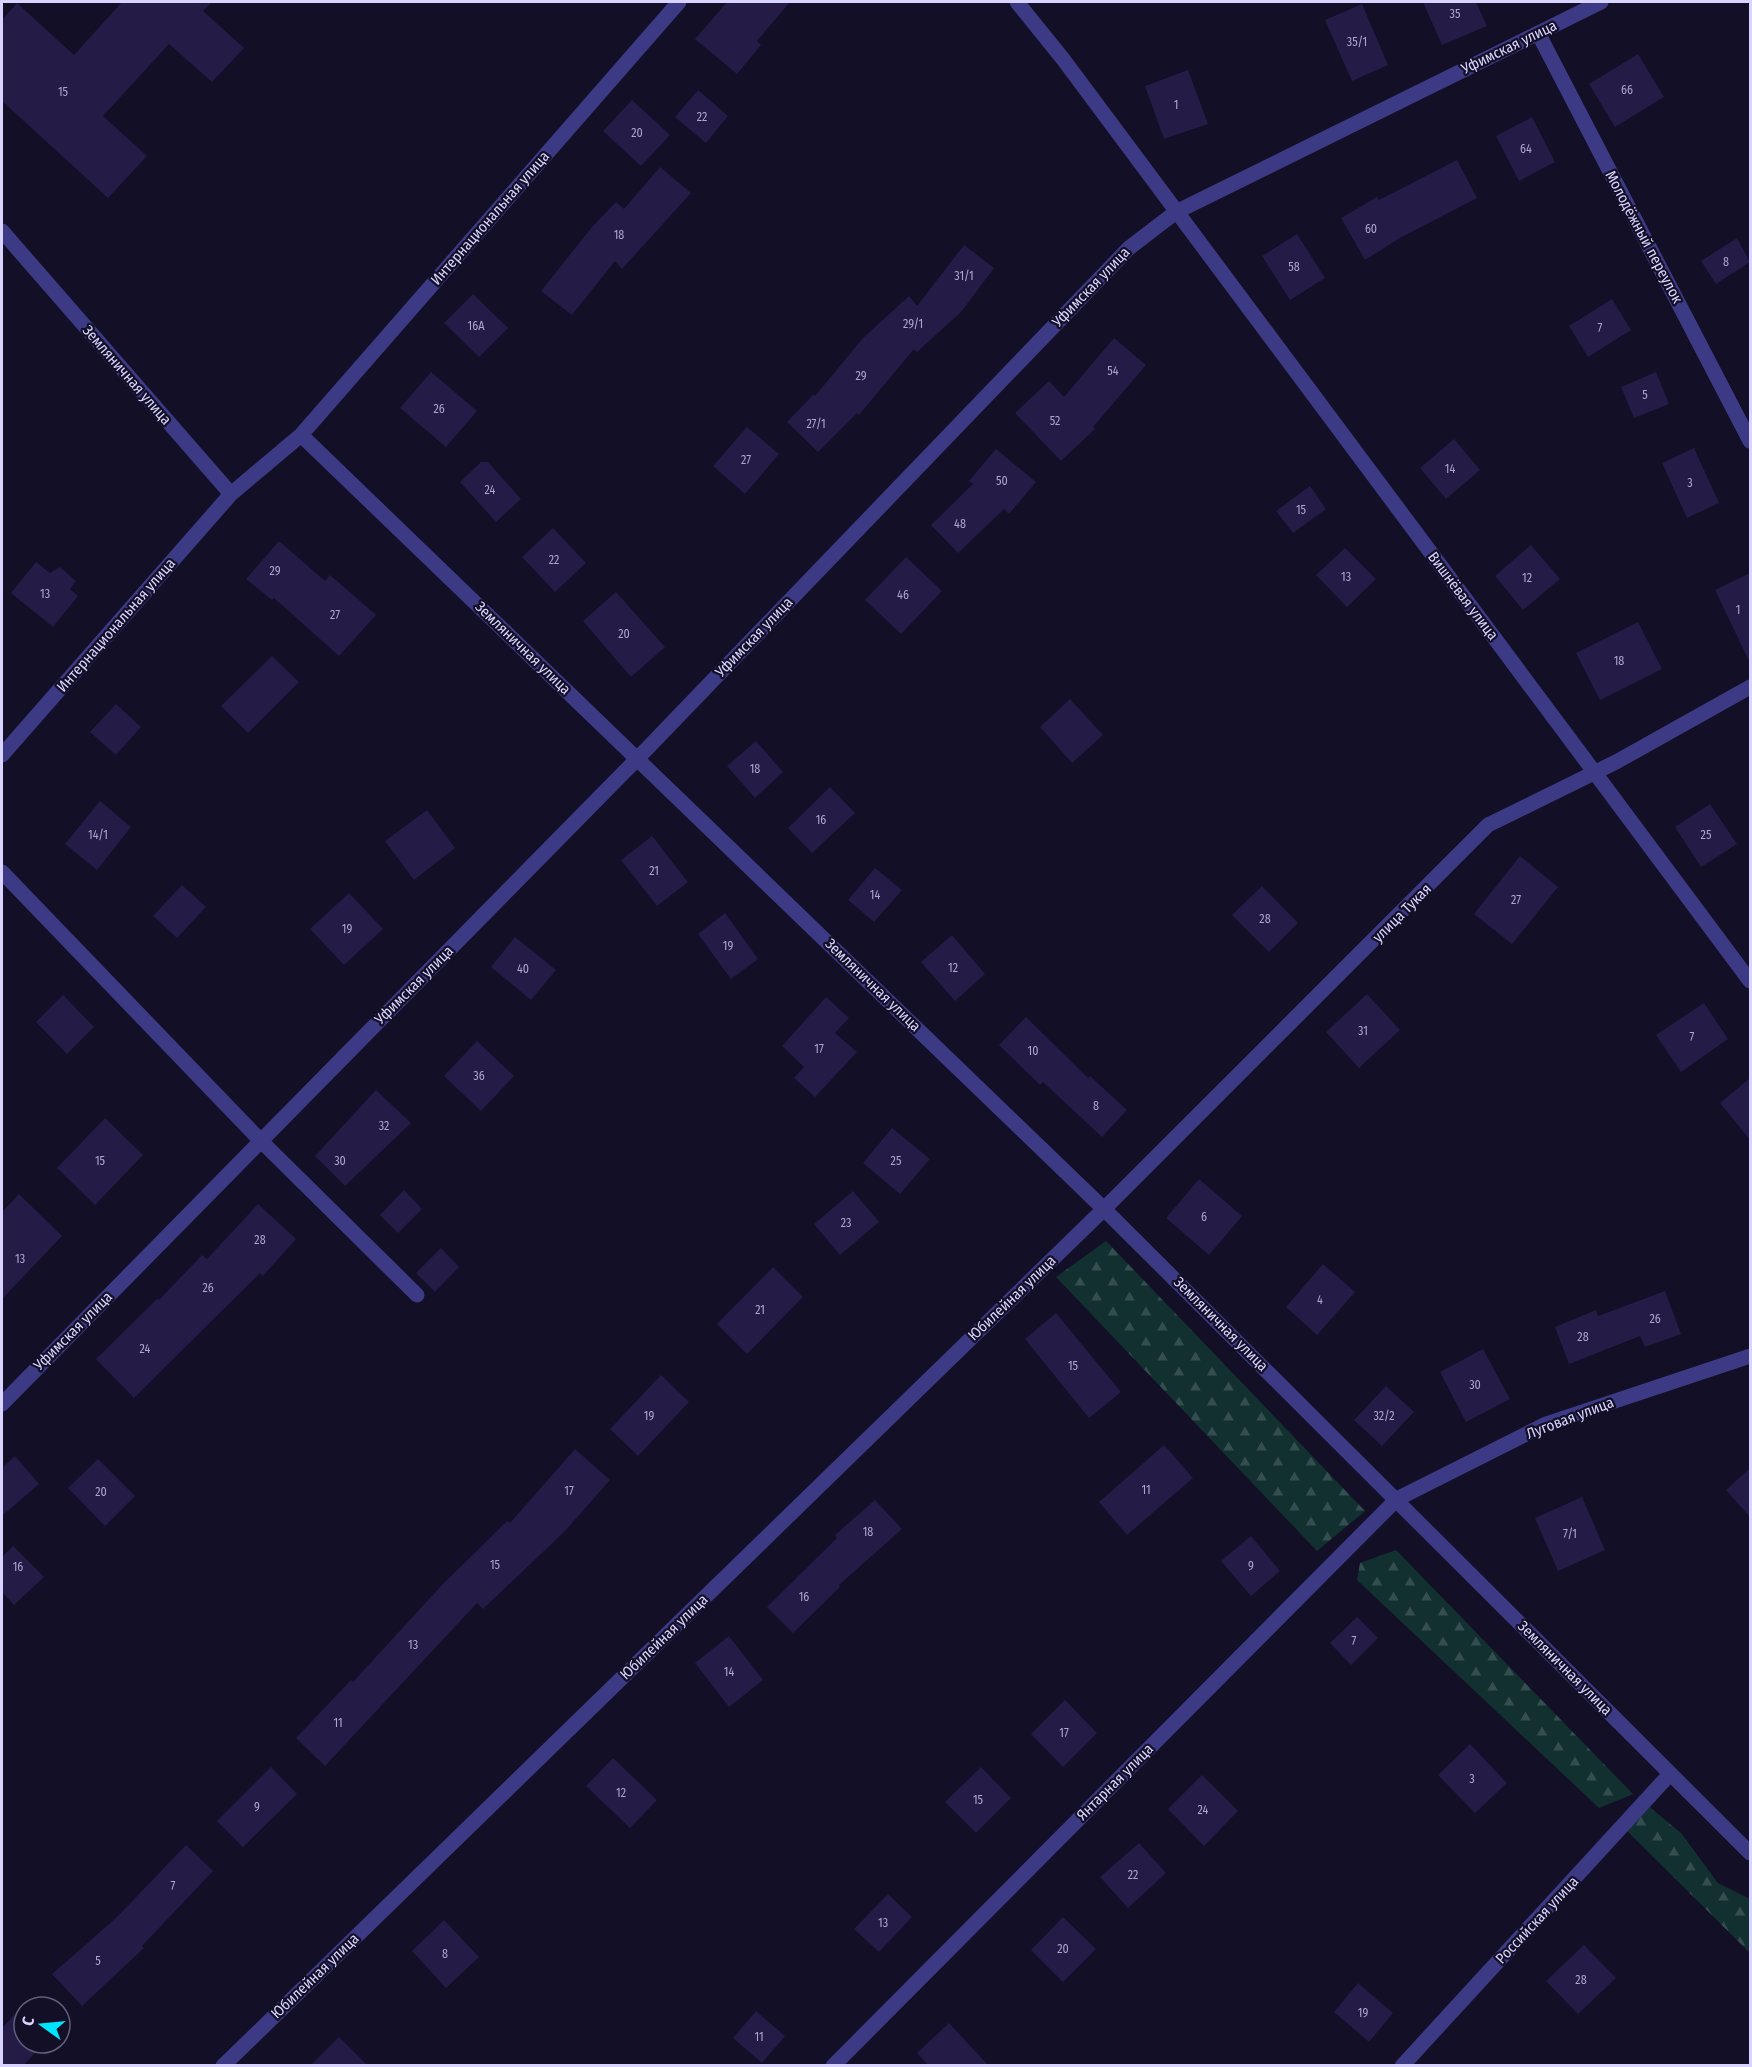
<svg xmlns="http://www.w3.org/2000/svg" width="1752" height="2067" font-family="'Fira Sans Condensed',sans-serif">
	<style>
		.forest { fill: url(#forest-firs) }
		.building { fill: #241b47 }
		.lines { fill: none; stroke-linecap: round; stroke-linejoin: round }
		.street { stroke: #3d3a85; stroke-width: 15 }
		.labels { text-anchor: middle; stroke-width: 4.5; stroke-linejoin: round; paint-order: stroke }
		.number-label { font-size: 12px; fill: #aca6d1 }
		.street-label { font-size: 15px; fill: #d9d4ff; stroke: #130f26 }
	</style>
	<defs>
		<pattern id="forest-firs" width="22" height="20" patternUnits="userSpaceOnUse" patternTransform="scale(1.5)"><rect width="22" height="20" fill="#12302f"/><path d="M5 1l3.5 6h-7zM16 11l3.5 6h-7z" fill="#344d4e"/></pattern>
	</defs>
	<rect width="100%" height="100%" fill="#130f26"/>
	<path class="forest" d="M 1106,1241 L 1365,1511 L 1317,1551 L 1056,1277 Z
		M 1396,1550 L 1633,1794 L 1599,1808 L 1357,1580 L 1360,1563 Z
		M 1647,1805 L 1681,1833 L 1718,1883 L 1750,1899 L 1750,1953 L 1625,1829 Z"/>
	<path class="building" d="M 122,2 L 212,2 L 203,11 L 244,48 L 212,82 L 169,44 L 103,116 L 147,156 L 108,198 L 2,101 L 2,20 L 17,3 L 74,55 Z
		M 727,2 L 790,2 L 757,41 L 761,45 L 737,74 L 695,39 Z
		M 1423,2 L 1476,2 L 1487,26 L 1442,45 Z
		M 1362,4 L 1388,65 L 1352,81 L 1325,20 Z
		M 1638,54 L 1664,97 L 1615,127 L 1589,84 Z
		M 1188,70 L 1208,124 L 1164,139 L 1145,86 Z
		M 698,90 L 728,116 L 706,143 L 675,117 Z
		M 632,100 L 670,135 L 641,166 L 603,131 Z
		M 1532,117 L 1555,162 L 1519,181 L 1496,136 Z
		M 1457,160 L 1477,198 L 1400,238 L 1365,260 L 1341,218 L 1377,197 L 1379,200 Z
		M 660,167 L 691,193 L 622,269 L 615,261 L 572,315 L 541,291 L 592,227 L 616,202 L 624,209 Z
		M 1297,234 L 1325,278 L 1290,300 L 1262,256 Z
		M 1737,238 L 1750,262 L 1716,284 L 1701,261 Z
		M 964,245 L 994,268 L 961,312 L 917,352 L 914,349 L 859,415 L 857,413 L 818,452 L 787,422 L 813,395 L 815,396 L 863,338 L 909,296 L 917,306 Z
		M 473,294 L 508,328 L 479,357 L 444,323 Z
		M 1612,299 L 1631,330 L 1588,357 L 1569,326 Z
		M 1114,338 L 1146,365 L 1093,427 L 1095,429 L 1061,461 L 1015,413 L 1049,381 L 1064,397 Z
		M 431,372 L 477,411 L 446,447 L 400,408 Z
		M 1656,372 L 1669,404 L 1634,418 L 1621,387 Z
		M 747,427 L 779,454 L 745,494 L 713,466 Z
		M 1454,439 L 1480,470 L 1446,499 L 1420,468 Z
		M 1694,448 L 1719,503 L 1687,518 L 1662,463 Z
		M 996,449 L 1036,482 L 1009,514 L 1004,509 L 958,553 L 931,525 L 973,484 L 969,481 Z
		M 481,462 L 488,462 L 521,499 L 496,522 L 460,482 Z
		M 1310,486 L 1326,509 L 1293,533 L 1276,511 Z
		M 553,528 L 586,563 L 555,592 L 522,557 Z
		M 279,541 L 325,581 L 330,575 L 376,615 L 339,656 L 274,598 L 272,600 L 246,579 Z
		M 1531,545 L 1560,579 L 1523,610 L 1495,576 Z
		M 1345,548 L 1376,579 L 1347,607 L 1316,575 Z
		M 906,557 L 942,591 L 901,634 L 865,600 Z
		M 36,562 L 50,573 L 60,567 L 76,581 L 70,589 L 78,596 L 53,627 L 11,593 Z
		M 1750,573 L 1750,663 L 1715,590 Z
		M 616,592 L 665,647 L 631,677 L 583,621 Z
		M 1638,622 L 1662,669 L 1600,700 L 1576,653 Z
		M 272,656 L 299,682 L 248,733 L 221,706 Z
		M 1070,699 L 1103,735 L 1072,763 L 1040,727 Z
		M 116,704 L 141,727 L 116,755 L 90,732 Z
		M 756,741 L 783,772 L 755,798 L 727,766 Z
		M 830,787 L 855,813 L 812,853 L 788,828 Z
		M 100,801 L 131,827 L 97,870 L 65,844 Z
		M 1710,804 L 1737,844 L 1701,867 L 1675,827 Z
		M 427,810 L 455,848 L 414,880 L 385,841 Z
		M 652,836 L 688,882 L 657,906 L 621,860 Z
		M 1520,856 L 1558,887 L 1512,944 L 1474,914 Z
		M 875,868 L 902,890 L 874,922 L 848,900 Z
		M 182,885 L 206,907 L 177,938 L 153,916 Z
		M 1262,886 L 1298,923 L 1269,952 L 1232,915 Z
		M 349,893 L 383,929 L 344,965 L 310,929 Z
		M 725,913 L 758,959 L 731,979 L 698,934 Z
		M 952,935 L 985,974 L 955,1001 L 921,962 Z
		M 515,937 L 556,970 L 531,1000 L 491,967 Z
		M 1367,994 L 1400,1030 L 1359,1068 L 1326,1032 Z
		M 63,995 L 94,1027 L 67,1054 L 36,1022 Z
		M 826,997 L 849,1018 L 835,1033 L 857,1052 L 815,1097 L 794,1078 L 804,1067 L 782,1046 Z
		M 1704,1003 L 1728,1039 L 1681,1072 L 1656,1035 Z
		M 1026,1017 L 1088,1078 L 1090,1076 L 1127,1110 L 1102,1137 L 1043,1082 L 1040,1085 L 999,1045 Z
		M 477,1041 L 514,1076 L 481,1111 L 444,1076 Z
		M 1750,1078 L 1750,1140 L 1720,1103 Z
		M 376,1090 L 411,1123 L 345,1186 L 315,1156 Z
		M 105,1118 L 143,1155 L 95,1205 L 57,1168 Z
		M 892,1128 L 930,1159 L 900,1194 L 863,1163 Z
		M 1199,1179 L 1242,1216 L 1209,1255 L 1166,1218 Z
		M 404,1190 L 422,1209 L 398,1233 L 380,1215 Z
		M 853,1191 L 879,1222 L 840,1255 L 814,1224 Z
		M 19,1194 L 62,1236 L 2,1299 L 2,1212 Z
		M 258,1204 L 296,1239 L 263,1276 L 260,1273 L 134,1398 L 96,1359 L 157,1299 L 159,1300 L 202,1255 L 207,1259 Z
		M 441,1248 L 459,1267 L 435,1292 L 416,1273 Z
		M 1323,1264 L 1355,1292 L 1317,1335 L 1286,1307 Z
		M 773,1267 L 803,1297 L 747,1354 L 717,1324 Z
		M 1665,1291 L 1681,1334 L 1645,1347 L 1640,1336 L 1569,1364 L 1555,1327 L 1596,1310 L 1598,1316 Z
		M 1056,1313 L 1121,1392 L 1089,1418 L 1025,1339 Z
		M 1483,1349 L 1510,1399 L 1466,1422 L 1440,1372 Z
		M 661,1375 L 689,1402 L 638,1456 L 610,1429 Z
		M 1386,1386 L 1414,1412 L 1382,1446 L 1354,1420 Z
		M 1164,1445 L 1193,1478 L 1127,1535 L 1099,1502 Z
		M 575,1449 L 610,1480 L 564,1532 L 483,1609 L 477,1603 L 325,1766 L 296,1738 L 351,1680 L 353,1682 L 441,1586 L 507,1521 L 510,1523 Z
		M 15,1456 L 39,1484 L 2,1516 L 2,1468 Z
		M 98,1459 L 135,1496 L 105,1526 L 68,1488 Z
		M 1750,1468 L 1750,1517 L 1726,1490 Z
		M 1582,1497 L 1605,1550 L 1558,1571 L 1535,1518 Z
		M 875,1500 L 902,1529 L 839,1585 L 840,1587 L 793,1633 L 767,1607 L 837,1538 L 835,1535 Z
		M 1251,1536 L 1280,1571 L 1251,1596 L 1221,1561 Z
		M 13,1546 L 44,1577 L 14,1605 L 2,1592 L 2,1557 Z
		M 1357,1617 L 1378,1638 L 1351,1665 L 1330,1643 Z
		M 729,1636 L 763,1680 L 729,1707 L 695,1663 Z
		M 1065,1700 L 1097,1733 L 1063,1767 L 1031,1734 Z
		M 1470,1744 L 1507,1783 L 1475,1813 L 1438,1775 Z
		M 613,1758 L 657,1800 L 630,1828 L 586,1786 Z
		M 271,1767 L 297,1794 L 243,1847 L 217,1821 Z
		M 981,1767 L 1011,1798 L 976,1833 L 945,1802 Z
		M 1202,1775 L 1238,1811 L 1204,1846 L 1168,1809 Z
		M 1139,1843 L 1166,1873 L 1128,1908 L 1100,1877 Z
		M 186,1845 L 213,1871 L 142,1946 L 144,1948 L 82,2006 L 52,1974 L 116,1918 Z
		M 888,1894 L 912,1917 L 879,1952 L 854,1929 Z
		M 1063,1917 L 1096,1949 L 1063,1982 L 1031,1950 Z
		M 444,1920 L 479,1957 L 446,1988 L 412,1951 Z
		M 1584,1945 L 1616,1978 L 1578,2014 L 1546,1981 Z
		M 1358,1983 L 1393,2013 L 1369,2042 L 1334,2012 Z
		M 27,2001 L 33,2007 L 24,2007 L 24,2043 L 44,2043 L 23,2066 L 2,2066 L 2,2028 Z
		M 756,2011 L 785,2036 L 762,2063 L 733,2038 Z
		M 949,2023 L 989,2066 L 929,2066 L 917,2053 Z
		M 339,2037 L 368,2066 L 310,2066 Z"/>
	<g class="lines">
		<path class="street" d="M 1017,2 L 1063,59 L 1750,981
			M 1538,33 L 1750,441
			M 2,231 L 231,494 L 301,435 L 1104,1209 L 1750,1853
			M 301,435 L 679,2
			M 2,755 L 231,494
			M 2,872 L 261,1141 L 417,1295
			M 2,1404 L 638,758 L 1129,248 L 1176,212 L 1601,2
			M 223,2066 L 1104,1209 L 1488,825 L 1616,762 L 1750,687
			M 833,2066 L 1397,1499 L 1546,1424 L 1750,1356
			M 1402,2066 L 1670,1774"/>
	</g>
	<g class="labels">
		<g class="number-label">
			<text x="1455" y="18">35</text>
			<text x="1357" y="46">35/1</text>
			<text x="1627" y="94">66</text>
			<text x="63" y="96">15</text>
			<text x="1176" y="109">1</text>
			<text x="702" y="121">22</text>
			<text x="637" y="137">20</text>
			<text x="1526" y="153">64</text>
			<text x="1371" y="233">60</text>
			<text x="619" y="239">18</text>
			<text x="1726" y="266">8</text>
			<text x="1294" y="271">58</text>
			<text x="964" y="280">31/1</text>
			<text x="913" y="328">29/1</text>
			<text x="476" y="330">16А</text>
			<text x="1600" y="332">7</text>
			<text x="1113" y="375">54</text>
			<text x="861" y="380">29</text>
			<text x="1645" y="399">5</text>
			<text x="439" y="413">26</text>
			<text x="1055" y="425">52</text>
			<text x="816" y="428">27/1</text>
			<text x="746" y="464">27</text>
			<text x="1450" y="473">14</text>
			<text x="1002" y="485">50</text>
			<text x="1690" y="487">3</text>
			<text x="490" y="494">24</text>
			<text x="1301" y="514">15</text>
			<text x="960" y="528">48</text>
			<text x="554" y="564">22</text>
			<text x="275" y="575">29</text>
			<text x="1346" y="581">13</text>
			<text x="1527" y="582">12</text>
			<text x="45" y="598">13</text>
			<text x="903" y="599">46</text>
			<text x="1738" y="614">1</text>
			<text x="335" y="619">27</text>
			<text x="624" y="638">20</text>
			<text x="1619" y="665">18</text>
			<text x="755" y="773">18</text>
			<text x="821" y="824">16</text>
			<text x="98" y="839">14/1</text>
			<text x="1706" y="839">25</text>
			<text x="654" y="875">21</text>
			<text x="875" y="899">14</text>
			<text x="1516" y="904">27</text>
			<text x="1265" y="923">28</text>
			<text x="347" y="933">19</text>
			<text x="728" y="950">19</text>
			<text x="953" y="972">12</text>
			<text x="523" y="973">40</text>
			<text x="1363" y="1035">31</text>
			<text x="1692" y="1041">7</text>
			<text x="819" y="1053">17</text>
			<text x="1033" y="1055">10</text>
			<text x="479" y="1080">36</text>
			<text x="1096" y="1110">8</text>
			<text x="384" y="1130">32</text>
			<text x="100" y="1165">15</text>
			<text x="340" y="1165">30</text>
			<text x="896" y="1165">25</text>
			<text x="1204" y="1221">6</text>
			<text x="846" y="1227">23</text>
			<text x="260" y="1244">28</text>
			<text x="20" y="1263">13</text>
			<text x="208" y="1292">26</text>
			<text x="1320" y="1304">4</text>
			<text x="760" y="1314">21</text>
			<text x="1655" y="1323">26</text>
			<text x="1583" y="1341">28</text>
			<text x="145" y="1353">24</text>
			<text x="1073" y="1370">15</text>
			<text x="1475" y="1389">30</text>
			<text x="649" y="1420">19</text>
			<text x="1384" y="1420">32/2</text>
			<text x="1146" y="1494">11</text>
			<text x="569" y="1495">17</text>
			<text x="101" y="1496">20</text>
			<text x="868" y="1536">18</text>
			<text x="1570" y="1538">7/1</text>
			<text x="495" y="1569">15</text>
			<text x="1251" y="1570">9</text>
			<text x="18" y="1571">16</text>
			<text x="804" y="1601">16</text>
			<text x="1354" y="1645">7</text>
			<text x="413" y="1649">13</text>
			<text x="729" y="1676">14</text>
			<text x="338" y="1727">11</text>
			<text x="1064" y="1737">17</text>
			<text x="1472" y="1783">3</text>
			<text x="621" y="1797">12</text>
			<text x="978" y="1804">15</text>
			<text x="257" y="1811">9</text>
			<text x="1203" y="1814">24</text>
			<text x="1133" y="1879">22</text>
			<text x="173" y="1890">7</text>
			<text x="883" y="1927">13</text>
			<text x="1063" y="1953">20</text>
			<text x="445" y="1958">8</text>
			<text x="98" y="1965">5</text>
			<text x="1581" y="1984">28</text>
			<text x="1363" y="2017">19</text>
			<text x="759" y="2041">11</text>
		</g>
		<g class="street-label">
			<text transform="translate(1509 47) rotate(-26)" y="5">Уфимская улица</text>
			<text transform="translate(490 218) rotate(-49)" y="5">Интернациональная улица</text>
			<text transform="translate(1644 237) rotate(62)" y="5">Молодёжный переулок</text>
			<text transform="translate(1091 287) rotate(-46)" y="5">Уфимская улица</text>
			<text transform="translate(127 375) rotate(49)" y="5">Земляничная улица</text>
			<text transform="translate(1463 596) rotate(53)" y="5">Вишнёвая улица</text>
			<text transform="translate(116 625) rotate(-49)" y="5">Интернациональная улица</text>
			<text transform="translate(754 637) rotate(-46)" y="5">Уфимская улица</text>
			<text transform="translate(523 648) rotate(44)" y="5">Земляничная улица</text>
			<text transform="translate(1402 913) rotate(-45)" y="5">улица Тукая</text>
			<text transform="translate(414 985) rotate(-45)" y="5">Уфимская улица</text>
			<text transform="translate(873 985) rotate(44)" y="5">Земляничная улица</text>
			<text transform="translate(1012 1298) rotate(-44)" y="5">Юбилейная улица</text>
			<text transform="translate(1221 1324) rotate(45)" y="5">Земляничная улица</text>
			<text transform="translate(73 1331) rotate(-45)" y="5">Уфимская улица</text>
			<text transform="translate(1570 1418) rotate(-21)" y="5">Луговая улица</text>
			<text transform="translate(664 1637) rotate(-44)" y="5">Юбилейная улица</text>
			<text transform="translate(1565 1668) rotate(45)" y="5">Земляничная улица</text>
			<text transform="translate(1115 1782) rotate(-45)" y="5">Янтарная улица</text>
			<text transform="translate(1537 1920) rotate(-47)" y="5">Российская улица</text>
			<text transform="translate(315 1976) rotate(-44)" y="5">Юбилейная улица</text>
		</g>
	</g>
	<rect width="1752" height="2067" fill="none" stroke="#d9d4ff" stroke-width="6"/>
	<g transform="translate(42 2025) rotate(285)"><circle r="28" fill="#130f26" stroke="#625e7d" stroke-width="1.5"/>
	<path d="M0-4.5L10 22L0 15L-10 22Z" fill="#00e5ff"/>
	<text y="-9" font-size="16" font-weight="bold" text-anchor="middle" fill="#d9d4ff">С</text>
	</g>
</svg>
